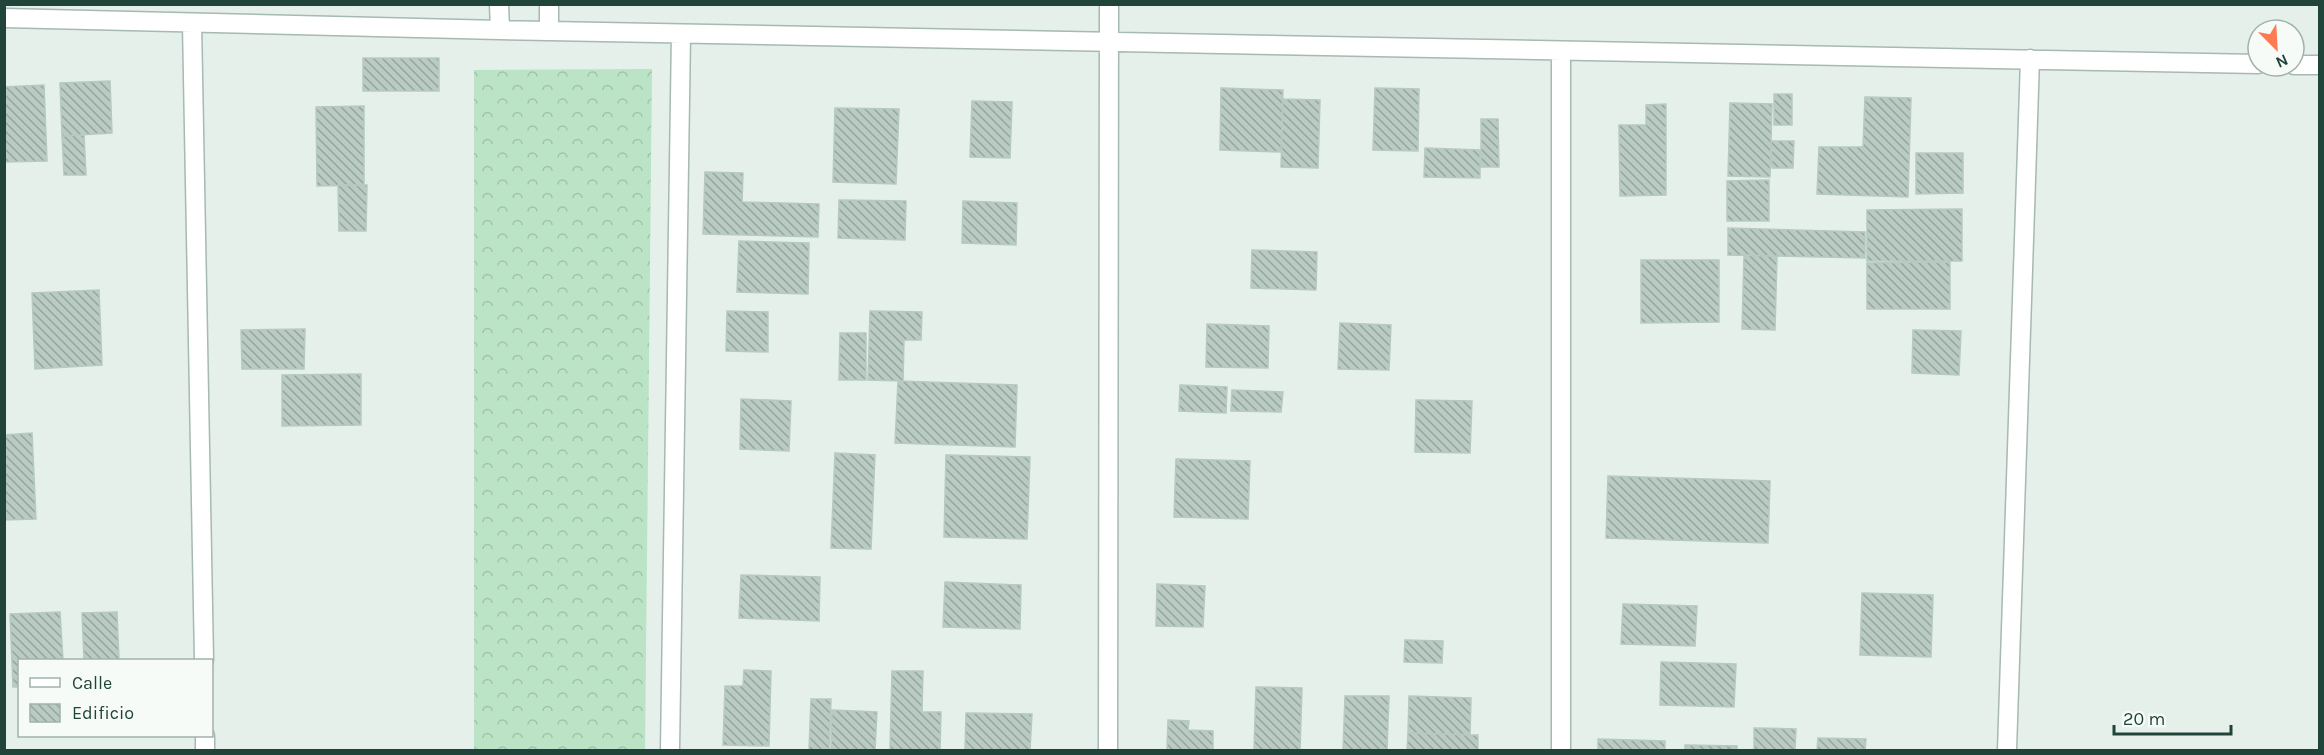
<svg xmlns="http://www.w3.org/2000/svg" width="2324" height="755" font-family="Karla,sans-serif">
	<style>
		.forest { fill: url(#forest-crowns) }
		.building { fill: url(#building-back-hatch); stroke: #b6cac1; stroke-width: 1.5 }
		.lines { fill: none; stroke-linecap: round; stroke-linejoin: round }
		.street-casing { stroke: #a6b9b2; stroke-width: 21 }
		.street { stroke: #fff; stroke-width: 18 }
	</style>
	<defs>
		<pattern id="forest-crowns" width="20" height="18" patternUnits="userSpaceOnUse" patternTransform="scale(1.5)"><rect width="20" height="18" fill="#bbe3c5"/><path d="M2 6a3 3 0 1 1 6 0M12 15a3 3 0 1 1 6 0" fill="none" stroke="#a0c4aa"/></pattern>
		<pattern id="building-back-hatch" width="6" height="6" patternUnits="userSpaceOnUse" patternTransform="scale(1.5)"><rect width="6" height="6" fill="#b9cbc3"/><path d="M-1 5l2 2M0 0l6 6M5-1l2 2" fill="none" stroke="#96a69f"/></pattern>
	</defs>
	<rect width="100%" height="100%" fill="#e5f0ea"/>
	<path class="forest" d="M 652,69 L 645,750 L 474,750 L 474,70 Z"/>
	<path class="building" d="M 363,58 L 439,58 L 439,91 L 363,91 Z
		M 110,81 L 112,133 L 62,136 L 60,83 Z
		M 44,85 L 47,161 L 4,162 L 4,87 Z
		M 1221,88 L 1283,90 L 1281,152 L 1220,150 Z
		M 1375,88 L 1419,89 L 1418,151 L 1373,150 Z
		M 1774,94 L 1792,94 L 1792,125 L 1774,125 Z
		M 1865,97 L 1911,98 L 1908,197 L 1817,194 L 1819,147 L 1863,147 Z
		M 1283,99 L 1320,100 L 1318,168 L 1281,167 Z
		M 972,101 L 1012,102 L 1010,158 L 970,157 Z
		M 1730,103 L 1772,104 L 1770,177 L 1728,176 Z
		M 1666,104 L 1666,195 L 1620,196 L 1619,125 L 1646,125 L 1646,105 Z
		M 364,106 L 364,185 L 317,186 L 316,107 Z
		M 835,108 L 899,109 L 896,184 L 833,182 Z
		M 1481,119 L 1498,119 L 1499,167 L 1481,167 Z
		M 84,135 L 86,175 L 64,175 L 62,136 Z
		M 1771,141 L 1794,141 L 1793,168 L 1772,168 Z
		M 1425,148 L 1480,150 L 1480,178 L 1424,177 Z
		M 1916,153 L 1963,153 L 1963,193 L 1916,194 Z
		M 705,172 L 743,173 L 742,202 L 819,204 L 818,237 L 703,234 Z
		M 1769,180 L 1769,221 L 1727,221 L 1727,181 Z
		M 338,185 L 367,185 L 366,231 L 339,231 Z
		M 839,200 L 906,201 L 905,240 L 838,238 Z
		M 963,201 L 1017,203 L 1016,245 L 962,243 Z
		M 1962,209 L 1962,261 L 1867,261 L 1867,210 Z
		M 1728,228 L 1865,232 L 1865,258 L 1728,255 Z
		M 739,241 L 809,243 L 808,294 L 737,292 Z
		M 1252,250 L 1317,252 L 1316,290 L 1251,288 Z
		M 1744,255 L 1777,256 L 1775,330 L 1742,329 Z
		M 1641,260 L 1719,260 L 1719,322 L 1641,323 Z
		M 1950,262 L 1950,309 L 1867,309 L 1867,263 Z
		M 99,290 L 102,365 L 35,369 L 32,293 Z
		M 727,311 L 768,312 L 768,352 L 726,351 Z
		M 870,311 L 922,312 L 921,340 L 904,340 L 903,381 L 868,380 Z
		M 1340,323 L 1391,325 L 1389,370 L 1338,369 Z
		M 1207,324 L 1269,326 L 1268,368 L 1206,367 Z
		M 305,329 L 304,369 L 242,369 L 241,330 Z
		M 1913,330 L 1961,331 L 1959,375 L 1912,373 Z
		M 840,333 L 866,333 L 866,380 L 839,380 Z
		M 361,374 L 361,425 L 282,426 L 282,375 Z
		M 898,381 L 1017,385 L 1015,447 L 895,443 Z
		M 1180,385 L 1227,387 L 1226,413 L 1179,411 Z
		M 1232,390 L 1283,392 L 1281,412 L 1231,411 Z
		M 741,399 L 791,401 L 789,451 L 740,449 Z
		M 1416,400 L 1472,401 L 1470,453 L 1415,452 Z
		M 32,433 L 36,519 L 4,520 L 4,435 Z
		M 835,453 L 875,455 L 871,549 L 831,548 Z
		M 946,455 L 1030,457 L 1027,539 L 944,537 Z
		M 1176,459 L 1250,461 L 1248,519 L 1174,517 Z
		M 1608,476 L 1770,481 L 1768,543 L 1606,538 Z
		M 741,575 L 820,577 L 819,621 L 739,618 Z
		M 945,582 L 1021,585 L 1020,629 L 943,627 Z
		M 1157,584 L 1205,586 L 1203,627 L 1156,626 Z
		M 1862,593 L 1933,595 L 1931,657 L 1860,655 Z
		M 1623,604 L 1697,606 L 1695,646 L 1621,644 Z
		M 60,612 L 63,660 L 20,660 L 20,687 L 13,687 L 10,614 Z
		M 117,612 L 119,660 L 84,660 L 82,613 Z
		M 1405,640 L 1443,641 L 1442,663 L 1404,662 Z
		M 1661,662 L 1736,664 L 1734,707 L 1660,705 Z
		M 744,670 L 771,671 L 769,746 L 723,745 L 725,686 L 743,686 Z
		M 892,671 L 923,671 L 922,712 L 941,712 L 940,750 L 890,750 Z
		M 1256,687 L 1302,688 L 1300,750 L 1254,750 Z
		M 1345,696 L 1389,696 L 1387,750 L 1343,750 Z
		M 1409,696 L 1471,698 L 1470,735 L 1408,733 Z
		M 811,699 L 831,699 L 829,750 L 809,750 Z
		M 832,710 L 877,712 L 875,750 L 831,750 Z
		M 966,713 L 1032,714 L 1030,750 L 965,750 Z
		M 1168,720 L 1189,721 L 1188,730 L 1213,731 L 1213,750 L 1167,750 Z
		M 1754,728 L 1796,729 L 1795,750 L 1754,750 Z
		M 1408,733 L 1478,735 L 1478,750 L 1407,750 Z
		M 1818,738 L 1866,739 L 1865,750 L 1817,750 Z
		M 1598,739 L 1665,741 L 1665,750 L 1598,750 Z
		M 1685,745 L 1737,746 L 1737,750 L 1685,750 Z"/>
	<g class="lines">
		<defs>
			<path id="street" d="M 499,4 L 500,30
				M 549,4 L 549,31
				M 4,18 L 500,30 L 2258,64
				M 192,23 L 204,660
				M 2294,65 L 2320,65
				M 205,736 L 205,750
				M 670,750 L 681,34
				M 1108,750 L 1109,4
				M 1561,750 L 1561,51
				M 2007,750 L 2030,59"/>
		</defs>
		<use href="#street" class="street-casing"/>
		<use href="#street" class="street"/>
	</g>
	<rect width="2324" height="755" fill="none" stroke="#21443a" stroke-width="12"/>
	<rect x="18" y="659" width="195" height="78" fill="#f6fbf8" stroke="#a1b2ac" stroke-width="1.5"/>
	<rect x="30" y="678" width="30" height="9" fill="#ffffff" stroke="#a1b2ac" stroke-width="1.5"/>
	<text x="72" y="689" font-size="18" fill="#21443a">Calle</text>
	<rect x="30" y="704" width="30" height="18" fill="url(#building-back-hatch)" stroke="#a1b2ac" stroke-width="1.5"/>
	<text x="72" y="719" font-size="18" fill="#21443a">Edificio</text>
	<g transform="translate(2276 48) rotate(156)"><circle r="28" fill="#f6fbf8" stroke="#a1b2ac" stroke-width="1.5"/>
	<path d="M0-4.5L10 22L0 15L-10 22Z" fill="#ff7953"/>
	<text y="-9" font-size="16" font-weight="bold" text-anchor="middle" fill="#21443a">N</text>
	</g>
	<path d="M2114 725v9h117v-9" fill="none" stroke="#21443a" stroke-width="3"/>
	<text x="2123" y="725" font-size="18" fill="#21443a" stroke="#f6fbf8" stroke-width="4.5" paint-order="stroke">20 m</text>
</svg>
